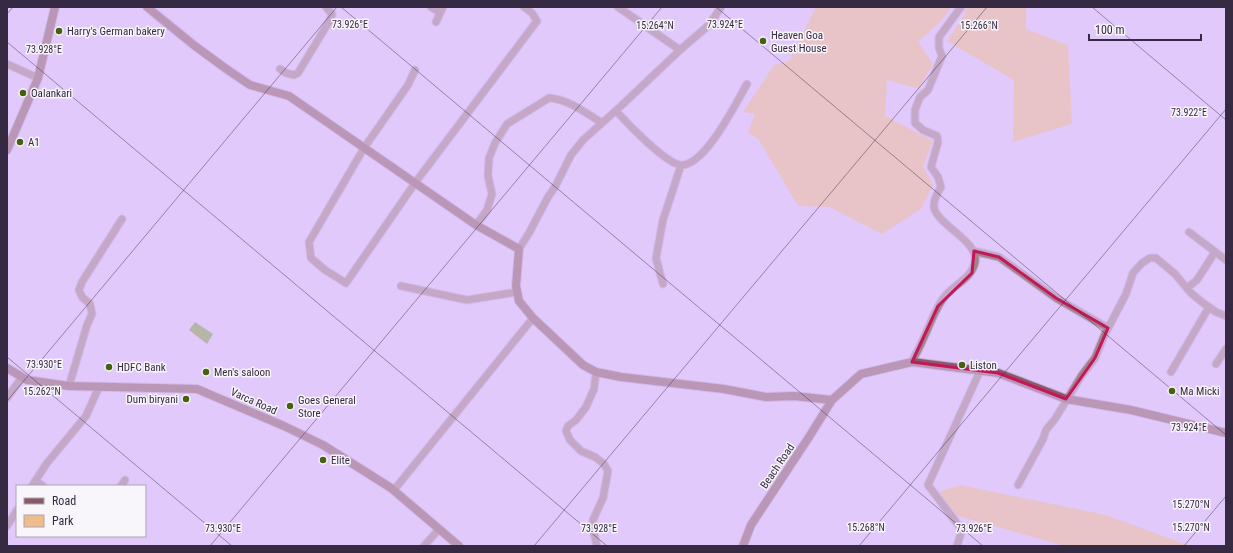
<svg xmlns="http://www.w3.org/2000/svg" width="1233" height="553" font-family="'Roboto Condensed',sans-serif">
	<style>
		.green { fill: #efbd8b }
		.water { fill: #7ea044 }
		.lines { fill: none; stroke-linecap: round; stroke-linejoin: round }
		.street-casing { stroke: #c0a9d7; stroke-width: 9 }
		.secondary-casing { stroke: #c0a9d7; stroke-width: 10 }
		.street { stroke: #a38288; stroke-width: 7 }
		.secondary { stroke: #895a64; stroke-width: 8 }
		.marked { fill: none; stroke: #c2185b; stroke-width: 3; stroke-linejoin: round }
		.ticks { fill: none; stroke: #362a43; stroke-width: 1; stroke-opacity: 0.45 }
		.poi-dot { fill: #45600e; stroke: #f8f5fb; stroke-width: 1.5 }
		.labels { text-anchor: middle; stroke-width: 3; stroke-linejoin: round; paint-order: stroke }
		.poi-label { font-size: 11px; fill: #362a43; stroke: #f8f5fb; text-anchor: start }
		.street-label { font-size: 11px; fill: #362a43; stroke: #f8f5fb }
		.ticks-label { font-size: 10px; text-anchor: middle; fill: #362a43; stroke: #f8f5fb; stroke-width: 3; stroke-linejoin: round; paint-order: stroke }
	</style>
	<rect width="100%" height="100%" fill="#e2c9fc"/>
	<path class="green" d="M 816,7 L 952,7 L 941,21 L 918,42 L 933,64 L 919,89 L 887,80 L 885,116 L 933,141 L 923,166 L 933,185 L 921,209 L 882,234 L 830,207 L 798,206 L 759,140 L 748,132 L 755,114 L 743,112 L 774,65 L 789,61 Z
		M 967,7 L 1026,7 L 1026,29 L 1068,45 L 1072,124 L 1013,142 L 1014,80 L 947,41 L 963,17 Z
		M 960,485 L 1106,515 L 1190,546 L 1065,546 L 954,515 L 939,492 Z"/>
	<path class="water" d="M 195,322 L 213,334 L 207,344 L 189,330 Z"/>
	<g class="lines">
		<defs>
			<path id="street" d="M 431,7 L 439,12
				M 618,7 L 680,50
				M 436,22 L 443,7
				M 7,64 L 38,78
				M 280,69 L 286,73 L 294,75 L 298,73 L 330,20 L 332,14 L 326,7
				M 415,70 L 408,85 L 364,148 L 309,242 L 311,258 L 325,270 L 346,283 L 415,183 L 537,21 L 532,13 L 524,7
				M 616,111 C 627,123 666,164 681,165 C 705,166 736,103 747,84
				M 476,225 L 487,210 L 492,194 L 488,176 L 489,158 L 495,143 L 507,124 L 549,98 C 568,99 586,113 602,123
				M 1189,232 L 1226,260
				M 519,249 L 529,233 L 548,197 L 555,187 L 571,155 L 583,140 L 621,106 L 680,50 L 709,25 L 721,7
				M 974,251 L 999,257 L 1056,298 L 1108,328
				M 663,284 L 656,258 L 663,220 L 681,165
				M 401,286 L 467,300 L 517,292
				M 1187,288 L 1197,280 L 1215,252
				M 912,362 C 916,353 921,345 924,337 C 931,323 935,308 945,296 C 955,284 972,278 975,262 C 979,241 937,225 934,207 C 933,200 938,192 941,187 L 938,177 L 931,167 L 938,142 L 937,136 L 923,130 L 915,123 L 915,110 L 920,97 L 928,90 L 942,56 L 939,48 L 939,37 L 961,7
				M 1216,364 L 1226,349
				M 596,372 L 594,389 L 586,407 L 576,420 L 568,426 L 566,431 L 570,440 L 581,451 L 595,457 L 604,464 L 608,471 L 603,498 L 593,520 L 593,530 L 597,546
				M 1171,372 L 1209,307
				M 69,386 L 87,325 L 92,314 L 90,304 L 82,297 L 79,290 L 82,282 L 122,219
				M 7,398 L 22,377
				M 35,481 L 43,486
				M 1018,485 L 1043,439 L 1046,430 L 1055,419 L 1082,375 L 1095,358 L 1105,334 L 1126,294 L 1133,273 L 1142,263 L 1150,258 L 1156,258 L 1175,274 L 1191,293 L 1203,303 L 1216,312 L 1226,316
				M 32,486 L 47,463 L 86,416 L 99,387
				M 121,486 L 125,480
				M 394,490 L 533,318
				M 7,526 L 17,510
				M 424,546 L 439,529
				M 957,546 L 962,530 L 928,485 L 980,371"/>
			<path id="secondary" d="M 147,7 L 195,46 L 225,68 L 250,85 L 289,96 L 476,225 L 519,249 L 516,286 L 519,301 L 533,318 L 583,365 L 596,372 L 621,377 L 724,389 L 766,397 L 794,396 L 832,400
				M 7,150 L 38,78 L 55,7
				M 7,368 L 27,380 L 69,386 L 197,389 L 284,426 L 323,445 L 391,488 L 459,546
				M 743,546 L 751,525 L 809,437 L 832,400 L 861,374 L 912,362 L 998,373 L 1066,399 L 1131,410 L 1226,433"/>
		</defs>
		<use href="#street" class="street-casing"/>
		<use href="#secondary" class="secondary-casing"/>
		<use href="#street" class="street"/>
		<use href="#secondary" class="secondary"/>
	</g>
	<path d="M0 0H1233V553H0ZM 974,251 L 999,257 L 1056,298 L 1108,328 L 1095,358 L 1066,399 L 998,373 L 912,362 L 938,306 L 972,273 Z" fill="#e2c9fc" fill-opacity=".55" fill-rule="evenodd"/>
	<path class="marked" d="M 974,251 L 999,257 L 1056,298 L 1108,328 L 1095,358 L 1066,399 L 998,373 L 912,362 L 938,306 L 972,273 Z"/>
	<path class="ticks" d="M 341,7 L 983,546M 716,7 L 1226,435M 1092,7 L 1226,120M 7,14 L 13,7M 7,42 L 607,546M 7,357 L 232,546M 7,401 L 337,7M 210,546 L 662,7M 534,546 L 987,7M 859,546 L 1226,109M 1184,546 L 1226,496"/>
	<g class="poi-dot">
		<circle cx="59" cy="31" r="4"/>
		<circle cx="763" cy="41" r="4"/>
		<circle cx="23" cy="93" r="4"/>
		<circle cx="20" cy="142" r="4"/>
		<circle cx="962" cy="365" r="4"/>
		<circle cx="109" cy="367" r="4"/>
		<circle cx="206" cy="372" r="4"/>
		<circle cx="1172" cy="391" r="4"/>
		<circle cx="186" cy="399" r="4"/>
		<circle cx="290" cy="406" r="4"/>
		<circle cx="323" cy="460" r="4"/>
	</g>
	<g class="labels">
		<g class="poi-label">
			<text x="67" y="35">Harry's German bakery</text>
			<text x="771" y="39">Heaven Goa<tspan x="771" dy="13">Guest House</tspan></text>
			<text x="31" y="97">Oalankari</text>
			<text x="28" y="146">A1</text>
			<text x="970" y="369">Liston</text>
			<text x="117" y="371">HDFC Bank</text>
			<text x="214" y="376">Men's saloon</text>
			<text x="1180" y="395">Ma Micki</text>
			<text x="178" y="403" text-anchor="end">Dum biryani</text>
			<text x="298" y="404">Goes General<tspan x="298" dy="13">Store</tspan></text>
			<text x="331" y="464">Elite</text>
		</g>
		<g class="street-label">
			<text transform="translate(254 401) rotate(24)" y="4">Varca Road</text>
			<text transform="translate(777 466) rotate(-56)" y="4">Beach Road</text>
		</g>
	</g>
	<g class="ticks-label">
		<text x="350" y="28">73.926°E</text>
		<text x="725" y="28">73.924°E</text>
		<text x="655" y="29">15.264°N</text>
		<text x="979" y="29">15.266°N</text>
		<text x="44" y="53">73.928°E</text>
		<text x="1189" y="116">73.922°E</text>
		<text x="44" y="368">73.930°E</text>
		<text x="42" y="395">15.262°N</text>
		<text x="1189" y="431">73.924°E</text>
		<text x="1191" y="508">15.270°N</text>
		<text x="866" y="531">15.268°N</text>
		<text x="1191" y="531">15.270°N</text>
		<text x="223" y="532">73.930°E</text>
		<text x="599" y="532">73.928°E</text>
		<text x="974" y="532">73.926°E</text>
	</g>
	<rect width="1233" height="553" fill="none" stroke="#362a43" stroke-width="16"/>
	<rect x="16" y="485" width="130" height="52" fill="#f8f5fb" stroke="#aaa4b1"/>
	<rect x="24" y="498" width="20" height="6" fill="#895a64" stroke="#aaa4b1"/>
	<text x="52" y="505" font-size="12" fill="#362a43">Road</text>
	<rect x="24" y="515" width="20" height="12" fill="#efbd8b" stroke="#aaa4b1"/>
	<text x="52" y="525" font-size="12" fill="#362a43">Park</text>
	<path d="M1089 34v6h112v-6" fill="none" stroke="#362a43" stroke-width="2"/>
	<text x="1095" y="34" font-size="12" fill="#362a43" stroke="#f8f5fb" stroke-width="3" paint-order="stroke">100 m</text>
</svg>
